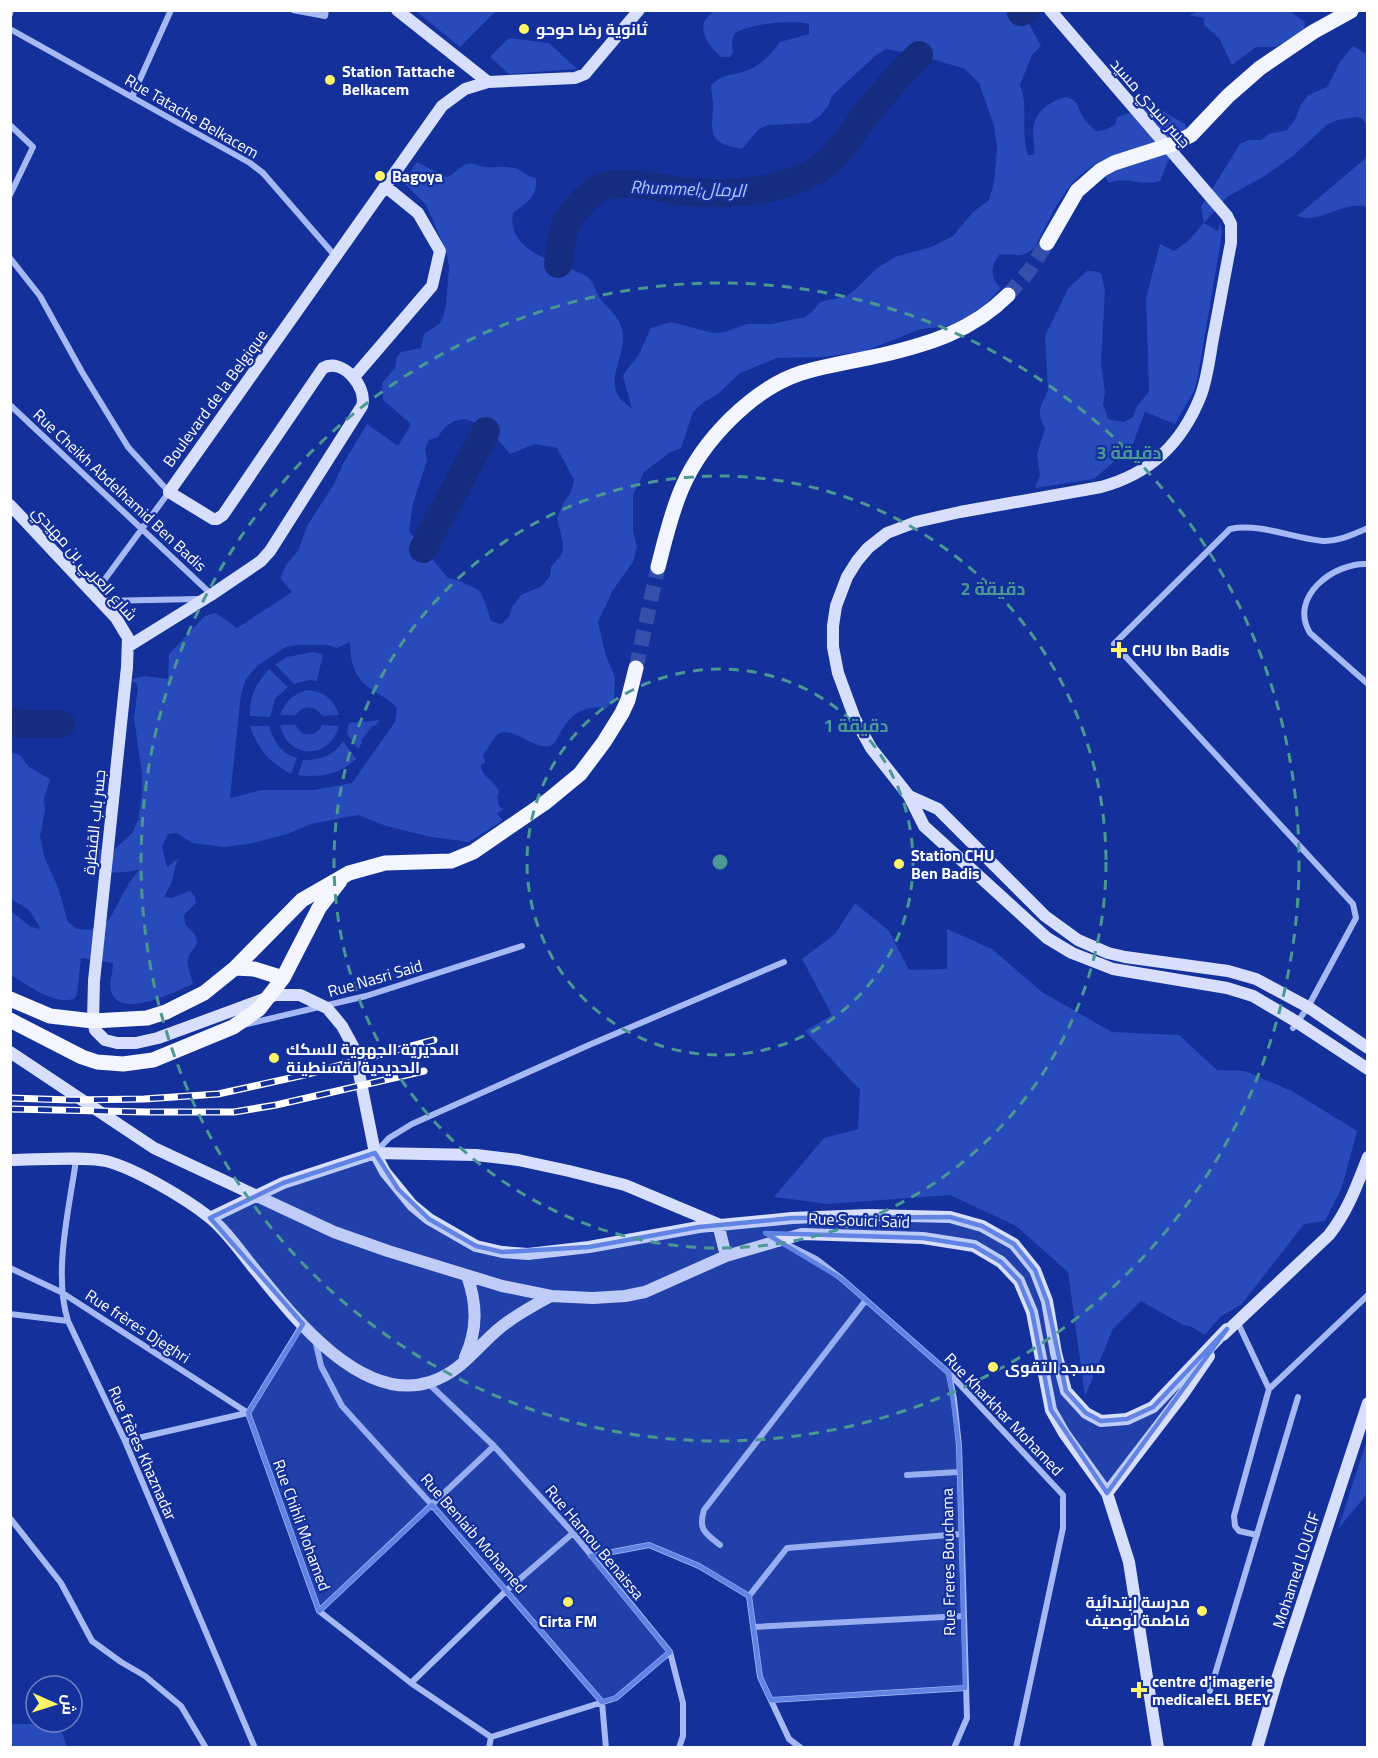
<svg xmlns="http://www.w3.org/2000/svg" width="1378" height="1758" font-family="'Titillium Web',Cairo,sans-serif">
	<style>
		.green { fill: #294abb; fill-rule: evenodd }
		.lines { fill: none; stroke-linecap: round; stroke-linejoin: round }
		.river { stroke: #162c7f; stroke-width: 28 }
		.primary-tunnel { stroke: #364faa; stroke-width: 15; stroke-dasharray: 15 8; stroke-linecap: butt }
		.street { stroke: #a7b9f4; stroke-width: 6 }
		.secondary { stroke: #d7dffd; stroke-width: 12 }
		.primary { stroke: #f4f6ff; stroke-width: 15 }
		.rail-casing { stroke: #fff; stroke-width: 7 }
		.rail { stroke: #13309b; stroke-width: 4.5; stroke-dasharray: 14; stroke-linecap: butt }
		.marked { fill: #6183e4; fill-opacity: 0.2; stroke: #6183e4; stroke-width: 4.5; stroke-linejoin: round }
		.ring { fill: none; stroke: #4b9892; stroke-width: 3; stroke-dasharray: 10 8 }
		.poi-dot { fill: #fff56a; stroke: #13309b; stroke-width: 2 }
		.labels { text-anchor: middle; stroke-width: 4.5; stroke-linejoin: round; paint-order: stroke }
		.poi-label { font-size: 16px; font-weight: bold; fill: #fff; stroke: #13309b; text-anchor: start }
		.street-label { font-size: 16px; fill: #fff; stroke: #13309b }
		.water-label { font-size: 18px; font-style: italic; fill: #b4c4fa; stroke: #13309b }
		.centre { fill: #4b9892; stroke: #13309b; stroke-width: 3 }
		.ring-label { font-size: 18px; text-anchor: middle; font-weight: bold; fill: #4b9892; stroke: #13309b; stroke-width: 4.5; stroke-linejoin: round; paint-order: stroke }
	</style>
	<rect width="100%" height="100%" fill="#13309b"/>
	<path class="green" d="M 717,10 L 1022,11 L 1041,46 L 1032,55 L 1020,85 C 1029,108 1020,130 1028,155 L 1034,155 C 1035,146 1033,139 1033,130 C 1035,111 1049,102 1066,97 C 1078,100 1077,106 1082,115 C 1085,121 1091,127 1096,131 L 1105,130 L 1115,125 L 1117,117 L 1152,105 L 1185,124 L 1187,131 L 1181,135 L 1185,147 L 1168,161 L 1160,181 C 1142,187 1128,176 1109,183 L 1097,163 C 1063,183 1053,214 1035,247 C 1022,260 1016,253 999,255 C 990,266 990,278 1001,288 L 985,305 L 961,321 L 949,326 L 921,329 L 865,351 L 823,357 L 777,358 L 740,373 L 718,394 L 704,402 L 693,412 L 681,448 L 669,453 L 644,472 L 633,495 L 633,531 L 637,547 L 633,562 L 613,590 L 598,622 L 606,656 L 615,677 L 614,699 L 606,709 C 588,704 573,712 563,728 C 559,733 557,744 549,746 C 534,750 509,723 497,735 C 492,740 489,748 483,754 L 485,762 L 481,765 C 481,776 493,779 499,791 L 497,797 L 499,806 L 503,809 L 497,814 L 503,820 L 469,842 L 431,837 L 386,826 L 358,815 L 311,824 L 287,834 L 249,844 L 223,847 L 192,843 L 177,833 L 168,834 L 162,847 L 167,867 L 179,858 L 176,864 L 172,882 L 164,897 L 171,898 L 190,891 L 195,897 L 196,903 L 184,915 L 185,924 L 196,936 L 197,944 C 182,964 188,962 193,984 C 176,991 120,1021 111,991 C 109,983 113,971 113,963 L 81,958 L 77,994 L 74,999 C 53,1005 28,985 11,975 L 11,911 L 31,927 L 41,929 L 29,910 L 11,899 L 11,752 L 20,755 L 29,767 L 50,779 L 44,799 L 45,810 L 40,837 L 45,859 L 58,887 L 68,922 L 77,929 L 90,930 L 109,920 L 129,883 L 139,870 C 117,873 110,876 91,863 L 88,853 L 90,844 L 99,849 L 115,849 L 132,833 L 138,820 L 142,794 L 142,774 L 134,718 L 138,688 L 136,683 L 129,680 L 144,676 L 168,679 L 169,654 L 205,616 L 216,613 L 237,628 L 292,592 L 280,578 L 286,565 L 298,551 L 307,526 L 334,484 L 343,464 L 367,424 L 398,446 L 411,424 L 383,400 L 382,383 L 395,368 L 397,357 L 401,352 L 421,348 L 424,334 L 439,324 L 443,317 L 446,305 L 449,267 L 446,250 L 426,205 L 403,182 L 417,162 L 447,177 C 455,175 458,166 467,164 C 474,162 478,166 485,167 C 495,168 505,166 515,168 C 523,171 528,177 536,178 C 538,197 526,203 513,213 C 507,246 544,258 569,269 C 576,271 585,274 590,279 C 595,285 596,294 601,300 C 611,311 621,319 623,334 C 626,354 606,378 619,397 C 622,401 628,405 632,409 L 623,376 C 627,368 633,363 638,356 C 643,347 646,337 651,328 L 671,322 L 713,333 L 725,332 L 747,324 L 772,324 L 805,317 L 813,311 L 820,302 L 846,296 L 856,289 L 877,268 L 895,257 L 931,247 L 953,236 L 973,212 L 989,200 L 994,182 L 997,149 L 994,126 L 979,83 L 965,69 L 919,55 L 886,49 L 875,56 L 832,96 L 828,106 L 820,116 L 809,123 L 768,125 L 759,129 L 742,149 C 713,143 710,139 713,110 C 714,102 711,94 711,86 C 721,73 733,76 746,71 C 761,65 772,54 780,42 L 809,34 L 809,24 C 795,20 745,23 735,34 C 731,40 732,46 733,52 L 730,57 L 721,57 C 706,44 692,22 717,10 ZM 463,419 C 482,422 499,439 510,454 L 535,444 L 557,448 L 574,480 L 571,492 L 563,504 L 557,518 L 563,543 L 562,554 L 551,567 L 550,576 L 542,586 L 521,595 L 512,607 L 509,617 L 501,624 L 491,621 L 485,602 L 479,590 L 460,581 L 448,578 L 409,531 L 413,504 L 427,460 L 425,449 L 429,440 L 438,437 C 445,426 450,421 463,419 ZM 350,642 C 350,663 355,680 374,691 C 383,697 390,700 397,708 L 395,722 L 352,783 L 314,790 L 262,790 L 230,798 L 241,694 L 246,679 L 258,665 L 286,647 L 299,645 L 327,645 L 337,648 Z
		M 1202,10 L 1290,11 L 1305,22 L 1304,30 L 1276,47 L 1256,47 L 1232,65 L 1219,38 L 1204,25 L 1204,18 L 1189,15 Z
		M 416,11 L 496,11 L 460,47 Z
		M 509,38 L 549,43 L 577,69 L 509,74 L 490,57 Z
		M 1353,46 L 1367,54 L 1367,126 L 1363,119 L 1356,117 L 1338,120 L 1328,124 L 1293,156 L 1263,177 L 1227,197 L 1204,223 L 1218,231 L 1220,222 L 1222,232 L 1220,246 L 1197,381 L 1194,391 L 1175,424 L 1145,412 L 1132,446 L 1094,479 L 1035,488 L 1040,475 L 1037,454 L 1045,429 L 1040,417 L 1040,408 L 1048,390 L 1045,336 L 1069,287 L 1087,271 L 1093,271 L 1101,273 L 1105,290 L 1101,364 L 1105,392 L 1103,404 L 1108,419 L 1124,422 L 1133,417 L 1137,406 L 1149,392 L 1146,298 L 1160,244 L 1174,251 L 1188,241 L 1204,223 L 1201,207 L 1240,144 L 1249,140 L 1261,140 L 1269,134 L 1287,130 L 1296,118 L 1300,106 L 1308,95 L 1327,87 L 1340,62 Z
		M 1367,157 L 1367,207 C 1343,200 1320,225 1297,216 Z
		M 313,652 L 323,654 L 317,681 L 309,680 L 294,684 L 275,664 L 287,657 Z
		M 269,669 L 288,687 L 275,699 L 270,717 L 250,716 C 249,696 256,684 269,669 Z
		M 306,690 C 324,691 334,699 339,715 L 322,716 C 315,705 303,705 296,715 L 280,715 C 286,701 292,695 306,690 Z
		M 380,720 L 375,726 L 373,725 L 361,741 L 362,743 L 358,749 L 347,734 L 349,723 Z
		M 280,725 L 295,725 L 302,733 C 311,736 318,734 322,725 L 339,726 C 330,760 288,760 280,725 Z
		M 250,726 L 269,726 C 274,741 281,754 297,758 L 291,774 C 268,761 259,751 250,726 Z
		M 343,741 L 356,759 C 340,775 318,778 298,775 L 303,760 C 320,760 334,756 343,741 Z
		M 855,903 L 889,931 L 909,970 L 947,969 L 947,929 L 992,949 L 1042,992 L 1112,1032 L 1179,1035 L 1217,1070 L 1245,1071 L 1292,1091 L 1357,1131 L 1342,1187 L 1325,1221 L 1304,1224 L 1242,1304 L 1220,1317 L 1205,1335 L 1192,1327 L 1183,1325 L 1141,1301 L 1113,1329 L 1085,1396 L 1068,1272 L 1016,1226 L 950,1195 L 828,1204 L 774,1197 L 824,1138 L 858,1129 L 860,1090 L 805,1031 L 832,1015 L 802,959 L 835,934 Z
		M 1367,1440 L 1367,1494 L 1338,1529 Z
		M 11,1724 L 59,1724 L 67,1747 L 11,1747 Z"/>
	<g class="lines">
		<path class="river" d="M 1021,12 L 1025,10
			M 558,264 C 561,252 561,235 566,224 C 573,211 587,194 600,188 C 621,177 664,190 687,192 C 727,195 775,193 812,173 C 836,160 851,134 867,113 C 883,92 901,74 919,55
			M 423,549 L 486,431
			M 10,721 L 24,724 L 61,724"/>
		<path class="primary-tunnel" d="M 1008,295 L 1029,271 L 1047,243
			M 636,668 L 658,567"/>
		<path class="street" d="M 293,10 L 325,16 L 326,10
			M 10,14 L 11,10
			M 10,29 L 250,163 L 263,173 L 336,257
			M 132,97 L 171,10
			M 10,125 L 33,147 L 10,195
			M 10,258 L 40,296 L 82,372 L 128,447 L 169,492 L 94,594
			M 10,405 L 211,594
			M 1368,564 C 1334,562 1288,597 1310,633 L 1368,684
			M 100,601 L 198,599
			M 243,1025 L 366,996 L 522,946
			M 1293,1028 L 1308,1007 L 1356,918 L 1353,904 L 1114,644 L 1230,529 C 1261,523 1291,538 1323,541 C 1338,542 1353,534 1368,528
			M 375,1153 L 389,1138 L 412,1124 L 589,1045 L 784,962
			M 76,1160 C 69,1210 53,1273 68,1321 L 125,1441 L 255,1748
			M 782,1242 L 816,1259 L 842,1279 L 949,1373 L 1063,1495 L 1063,1528 L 1016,1748
			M 10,1268 L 61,1292 L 248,1413
			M 10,1314 L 68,1321
			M 1237,1321 L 1269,1389
			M 302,1325 L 248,1413 L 319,1611 L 411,1683 L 491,1737
			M 315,1339 L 321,1366 L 342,1406 L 432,1505 L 602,1702 L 606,1748
			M 949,1374 L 954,1399 L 959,1446 L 967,1718 L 954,1748
			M 428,1383 L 494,1446 L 573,1533 L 670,1652 L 683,1703 L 683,1736 L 679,1748
			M 125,1441 L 247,1413
			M 907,1475 L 959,1472
			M 10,1518 L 61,1583 L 92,1641 L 121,1662 L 145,1676 L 181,1706 L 206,1748
			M 1257,1535 L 1239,1531 L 1235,1526 L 1234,1516 L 1269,1389 L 1368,1295
			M 720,1545 C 705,1533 698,1530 704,1510 L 866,1300
			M 591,1556 L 649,1545 L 699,1566 L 749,1596
			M 749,1596 L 787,1548 L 961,1534
			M 749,1596 L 760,1677 L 789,1739 L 801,1748
			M 319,1611 L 494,1446
			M 753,1627 L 963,1616
			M 411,1683 L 506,1591 L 573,1533
			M 1210,1691 L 1298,1397
			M 771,1700 L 965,1688
			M 491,1737 L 616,1698 L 670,1652
			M 489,1748 L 491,1737"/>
		<path class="secondary" d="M 397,10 L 488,82
			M 1050,10 L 1227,216 L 1231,224 L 1231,243 C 1225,273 1220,303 1214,333 C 1210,353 1208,376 1201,395 C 1182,444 1150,474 1101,487 L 960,512 L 916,522 L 887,533 L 868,548 L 857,561 L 847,577 L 836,606 L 833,626 L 833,647 L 838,673 L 855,719 L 871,748 L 909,796 L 924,826 L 1047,938 L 1072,953 L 1113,969 L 1227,988 L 1253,996 L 1292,1019 L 1368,1069
			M 354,377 L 432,286 L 440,251 L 418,213 L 386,187
			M 10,505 L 116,618 L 128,638 L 127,667 L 94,981 L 93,1021 L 95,1030 L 105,1040 L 117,1043 L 136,1043 L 158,1038 L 275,995 L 300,995 L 327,1008 L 342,1026 L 354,1048 L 375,1153 L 385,1172 L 412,1205 L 429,1219 L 476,1246 L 502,1252 L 528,1254 L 589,1247 L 699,1227 L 792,1218 L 869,1215 L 950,1217 L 982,1226 L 1014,1244 L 1035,1270 L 1047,1301 L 1056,1353 L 1066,1391 L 1086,1413 L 1101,1421 L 1127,1419 L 1153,1407 L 1227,1329
			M 129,646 L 211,595 L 261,561 L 270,551 L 362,406 C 368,387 342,357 323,368 L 223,515 L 217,519 L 213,519 L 169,492 L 442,106 L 465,89 L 488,82 L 575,78 L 585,74 L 639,10
			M 909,796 L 938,809 L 1045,916 L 1078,940 L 1108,953 L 1125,957 L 1228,971 L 1256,979 L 1308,1007 L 1368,1048
			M 10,1052 L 154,1148 L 334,1232 L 388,1251 L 502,1286 L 551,1296 L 593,1298 L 625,1296 L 645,1292 L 726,1256 L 802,1234 L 923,1238 L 974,1246 L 1001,1262 L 1019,1281 L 1032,1312 L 1051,1410 L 1064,1433 L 1107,1493 L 1129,1562 L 1158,1748
			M 10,1160 C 36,1160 82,1156 106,1161 C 136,1169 185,1198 209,1217 C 228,1232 241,1253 257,1272 C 294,1318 362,1404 430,1382 C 462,1372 476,1347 501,1327 C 516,1315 534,1305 551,1296
			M 210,1218 L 283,1183 L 375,1153 L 476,1155 L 518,1160 L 569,1171 L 625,1185 L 718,1224 L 726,1256
			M 1223,1335 L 1329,1235 C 1348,1211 1357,1185 1368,1157
			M 465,1357 C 478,1330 477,1303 467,1276
			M 1107,1493 L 1183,1394 L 1209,1356
			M 1257,1748 L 1278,1676 L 1368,1403"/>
		<path class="primary" d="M 1047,243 L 1077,191 L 1101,170 L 1114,163 L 1173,144 L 1191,135 L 1228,96 L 1260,68 L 1313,32 L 1351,11
			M 658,567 C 665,540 671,513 682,488 C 702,441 752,389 801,373 C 827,365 855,361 882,355 C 929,344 972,331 1008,295
			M 235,968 L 254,969 L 283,978
			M 10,999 L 50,1016 L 93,1021 L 147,1018 L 166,1012 L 204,993 L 235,968 L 302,900 L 349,873 L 385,863 L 451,861 L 473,852 L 546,802 L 580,774 L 604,742 L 622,713 L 628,700 L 636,668
			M 10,1020 L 82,1057 L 97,1062 L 123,1064 L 153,1060 L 233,1027 L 259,1009 L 283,978 L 319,908 L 340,881"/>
		<defs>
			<path id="rail" d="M 10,1098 L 71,1100 L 144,1099 L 218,1094 L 304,1075 L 434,1040
				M 10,1109 L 147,1112 L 234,1112 L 276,1105 L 424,1071"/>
		</defs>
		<use href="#rail" class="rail-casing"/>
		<use href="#rail" class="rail"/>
	</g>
	<path class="marked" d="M 375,1153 L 398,1189 L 429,1219 L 476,1246 L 502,1252 L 589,1247 L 699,1227 L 792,1218 L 950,1217 L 982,1226 L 1014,1244 L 1035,1270 L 1047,1301 L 1066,1391 L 1086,1413 L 1101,1421 L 1127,1419 L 1153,1407 L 1227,1329 L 1107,1493 L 1051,1410 L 1032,1312 L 1019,1281 L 1001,1262 L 974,1246 L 923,1238 L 765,1233 L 842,1279 L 949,1373 L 959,1446 L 965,1688 L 771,1700 L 760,1677 L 749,1596 L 699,1566 L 649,1545 L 591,1556 L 670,1652 L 616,1698 L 602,1702 L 432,1505 L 319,1611 L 248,1413 L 303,1324 L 210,1218 L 283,1183 Z"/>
	<g class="ring">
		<circle cx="720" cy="862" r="193"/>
		<circle cx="720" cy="862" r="386"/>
		<circle cx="720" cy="862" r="579"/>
	</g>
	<g class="poi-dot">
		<circle cx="524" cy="29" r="6"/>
		<circle cx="330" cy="80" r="6"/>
		<circle cx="380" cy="176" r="6"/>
		<path d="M1116 641h6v6h6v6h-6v6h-6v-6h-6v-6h6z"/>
		<circle cx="899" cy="864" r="6"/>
		<circle cx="274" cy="1058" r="6"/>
		<circle cx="993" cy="1367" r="6"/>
		<circle cx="568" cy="1602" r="6"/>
		<circle cx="1202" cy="1611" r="6"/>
		<path d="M1136 1681h6v6h6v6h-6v6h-6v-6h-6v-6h6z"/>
	</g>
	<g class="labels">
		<g class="poi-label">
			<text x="536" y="35">ثانوية رضا حوحو</text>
			<text x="342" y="77">Station Tattache<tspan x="342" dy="18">Belkacem</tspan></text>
			<text x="392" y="182">Bagoya</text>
			<text x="1132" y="656">CHU Ibn Badis</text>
			<text x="911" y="861">Station CHU<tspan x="911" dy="18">Ben Badis</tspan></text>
			<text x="286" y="1055">المديرية الجهوية للسكك<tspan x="286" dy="18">الحديدية لقسنطينة</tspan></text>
			<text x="1005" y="1373">مسجد التقوى</text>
			<text x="1190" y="1608" text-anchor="end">مدرسة ابتدائية<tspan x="1190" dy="18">فاطمة لوصيف</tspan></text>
			<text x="568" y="1627" text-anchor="middle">Cirta FM</text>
			<text x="1152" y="1687">centre d'imagerie<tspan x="1152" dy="18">medicaleEL BEEY</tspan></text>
		</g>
		<g class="street-label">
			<text transform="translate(1151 103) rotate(49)" y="6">جسر سيدي مسيد</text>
			<text transform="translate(192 116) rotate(30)" y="6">Rue Tatache Belkacem</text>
			<text transform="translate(215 398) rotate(-54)" y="6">Boulevard de la Belgique</text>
			<text transform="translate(120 490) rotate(43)" y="6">Rue Cheikh Abdelhamid Ben Badis</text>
			<text transform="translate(85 563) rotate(48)" y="6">شارع العربي بن مهيدي</text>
			<text transform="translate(94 822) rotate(-84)" y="6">جسر باب القنطرة</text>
			<text transform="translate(375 978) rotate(-16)" y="6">Rue Nasri Said</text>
			<text transform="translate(859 1220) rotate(2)" y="6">Rue Souici Saïd</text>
			<text transform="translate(138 1326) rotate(33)" y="6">Rue frères Djeghri</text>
			<text transform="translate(1004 1414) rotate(46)" y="6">Rue Kharkhar Mohamed</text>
			<text transform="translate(143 1453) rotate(66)" y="6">Rue frères Khaznadar</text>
			<text transform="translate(302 1525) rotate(70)" y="6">Rue Chihli Mohamed</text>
			<text transform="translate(474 1533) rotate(49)" y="6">Rue Benlaib Mohamed</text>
			<text transform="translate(595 1542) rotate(50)" y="6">Rue Hamou Benaissa</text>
			<text transform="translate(948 1562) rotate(-91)" y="6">Rue Freres Bouchama</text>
			<text transform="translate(1296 1570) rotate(-72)" y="6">Mohamed LOUCIF</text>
		</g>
		<g class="water-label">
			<text transform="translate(688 189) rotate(2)" y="6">Rhummel;الرمال</text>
		</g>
	</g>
	<circle cx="720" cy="862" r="9" class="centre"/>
	<g class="ring-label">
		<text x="1129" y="459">3 دقيقة</text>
		<text x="993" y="595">2 دقيقة</text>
		<text x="856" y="732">1 دقيقة</text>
	</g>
	<rect width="1378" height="1758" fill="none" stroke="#ffffff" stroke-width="24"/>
	<g transform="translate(54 1704) rotate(93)"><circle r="28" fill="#13309b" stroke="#7183c3" stroke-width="1.5"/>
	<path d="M0-4.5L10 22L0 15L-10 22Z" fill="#fff56a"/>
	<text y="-9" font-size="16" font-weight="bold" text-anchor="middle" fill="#ffffff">ش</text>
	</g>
</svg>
